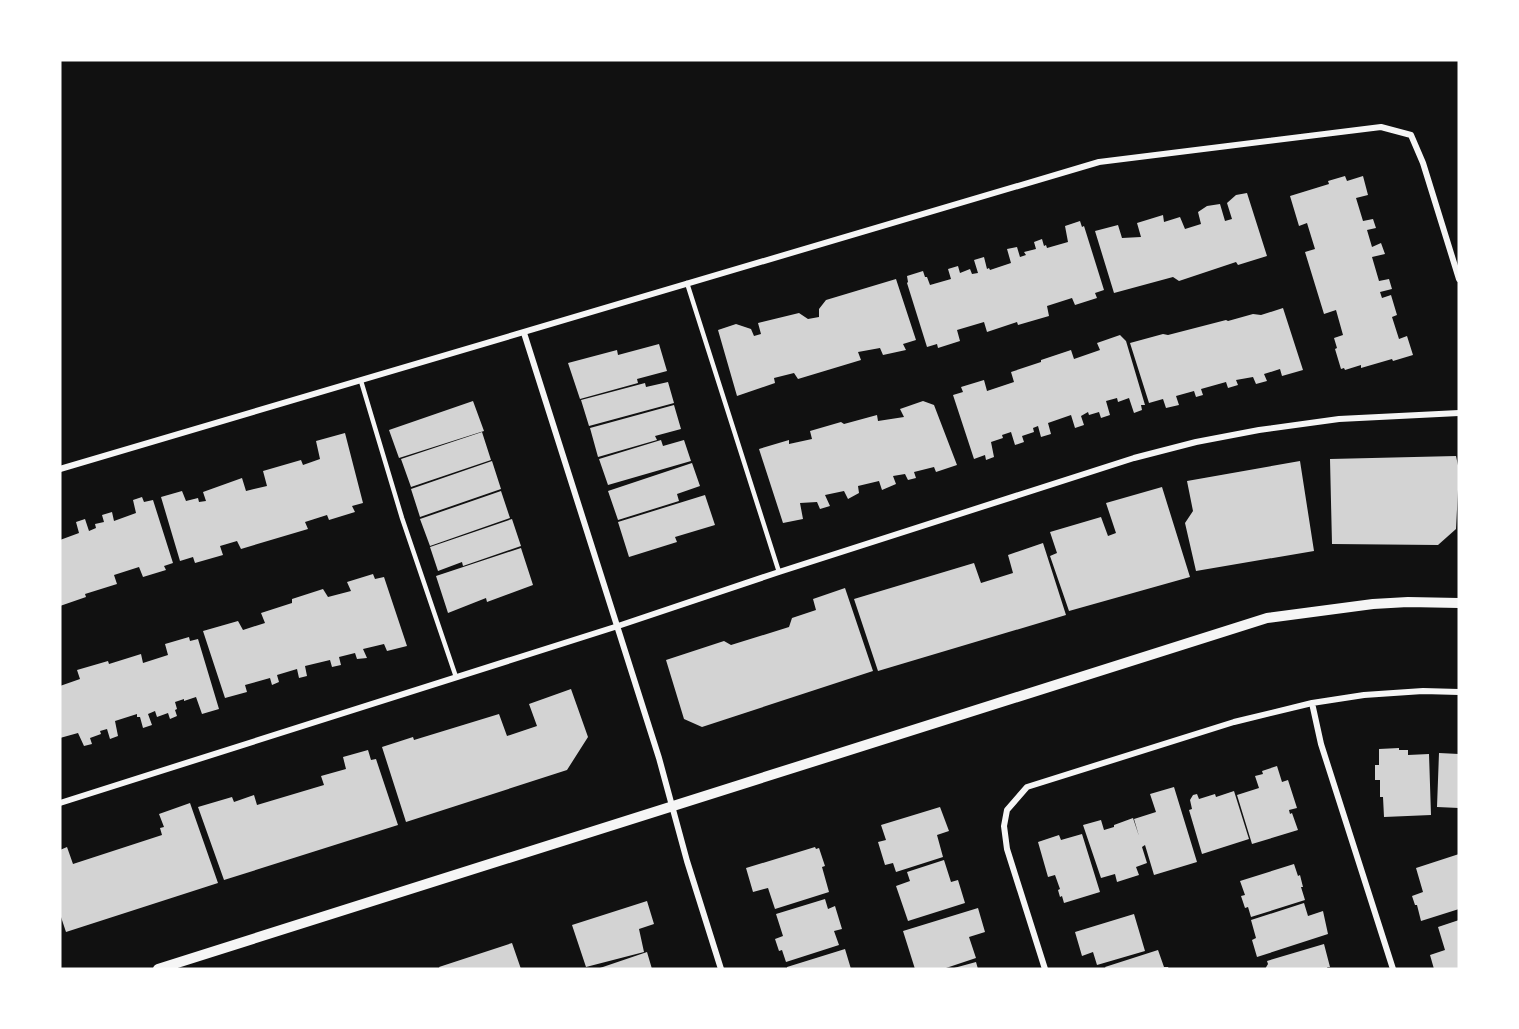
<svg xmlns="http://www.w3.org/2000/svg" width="1519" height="1029" font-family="Jost,sans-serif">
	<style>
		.building { fill: #d3d3d3 }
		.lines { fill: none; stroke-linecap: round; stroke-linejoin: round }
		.service { stroke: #f5f5f5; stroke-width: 4.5 }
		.minor { stroke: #f5f5f5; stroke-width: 6 }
		.tertiary { stroke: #f5f5f5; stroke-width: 10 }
	</style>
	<rect width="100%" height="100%" fill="#111"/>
	<path class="building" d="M 1345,176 L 1347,181 L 1363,176 L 1368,195 L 1356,198 L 1363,221 L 1373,219 L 1376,228 L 1367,230 L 1372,247 L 1381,243 L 1385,254 L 1372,257 L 1379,281 L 1389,279 L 1392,289 L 1380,292 L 1382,298 L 1391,295 L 1397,315 L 1392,317 L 1399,339 L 1407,336 L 1413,355 L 1393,361 L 1392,359 L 1361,368 L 1361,365 L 1345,370 L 1344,368 L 1341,369 L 1335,349 L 1337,348 L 1334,338 L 1343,335 L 1336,310 L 1324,314 L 1305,252 L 1315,249 L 1307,223 L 1299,226 L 1290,196 L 1329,184 L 1328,181 Z
		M 1247,193 L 1267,256 L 1238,265 L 1236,262 L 1179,281 L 1173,277 L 1114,293 L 1095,231 L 1118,225 L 1122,238 L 1141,237 L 1137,223 L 1163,215 L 1164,222 L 1180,217 L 1185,229 L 1201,224 L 1198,212 L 1207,206 L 1220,204 L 1225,221 L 1232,219 L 1227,203 L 1236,195 Z
		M 1080,221 L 1082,227 L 1084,226 L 1104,290 L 1095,293 L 1097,298 L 1075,305 L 1072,298 L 1047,306 L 1049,316 L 1018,325 L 1017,322 L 987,332 L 984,322 L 957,330 L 960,341 L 938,348 L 937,344 L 927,347 L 907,283 L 908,282 L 907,276 L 923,271 L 925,277 L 927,277 L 930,285 L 951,279 L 948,269 L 958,266 L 960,273 L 970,269 L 972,274 L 978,273 L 974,260 L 984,257 L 987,269 L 989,268 L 990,270 L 1011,263 L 1007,249 L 1017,247 L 1020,257 L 1026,255 L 1024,252 L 1036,249 L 1034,242 L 1042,239 L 1044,246 L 1046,245 L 1047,248 L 1068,242 L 1065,226 Z
		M 896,279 L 916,340 L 903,344 L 906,350 L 883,355 L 880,348 L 858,352 L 861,360 L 798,379 L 794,373 L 774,378 L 775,383 L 737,396 L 718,330 L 736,324 L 751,329 L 754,336 L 761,334 L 758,323 L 799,313 L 808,319 L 819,317 L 819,309 L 826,300 Z
		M 1283,308 L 1303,370 L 1282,376 L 1280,369 L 1264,374 L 1267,381 L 1256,384 L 1253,377 L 1236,380 L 1238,385 L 1228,388 L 1226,382 L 1201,389 L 1203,395 L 1196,397 L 1194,391 L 1176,396 L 1179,405 L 1166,408 L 1163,399 L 1149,403 L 1130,343 L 1163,334 L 1168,335 L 1226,320 L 1228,321 L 1253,314 L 1261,315 Z
		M 1120,335 L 1126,341 L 1145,405 L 1141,405 L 1142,410 L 1134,413 L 1129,398 L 1118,402 L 1117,398 L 1106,401 L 1110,415 L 1101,418 L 1099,412 L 1089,415 L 1088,412 L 1081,416 L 1084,425 L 1075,428 L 1071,415 L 1048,423 L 1051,434 L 1041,437 L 1038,426 L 1033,428 L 1034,432 L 1022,436 L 1024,442 L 1015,445 L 1011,432 L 1002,435 L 1003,438 L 991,442 L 994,457 L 986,460 L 985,455 L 974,459 L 953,395 L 963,392 L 961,387 L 984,380 L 987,391 L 1014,382 L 1011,372 L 1041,362 L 1041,360 L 1071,350 L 1074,359 L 1100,350 L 1097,343 Z
		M 659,344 L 667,371 L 637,379 L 638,383 L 580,399 L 568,363 L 617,350 L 618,355 Z
		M 668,382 L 674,403 L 589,426 L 581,400 L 645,383 L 646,387 Z
		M 473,401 L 484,431 L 399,458 L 389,430 Z
		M 923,401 L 934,405 L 957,465 L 936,472 L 934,467 L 914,472 L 916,478 L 908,480 L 905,474 L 893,476 L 896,484 L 882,490 L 879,481 L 858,486 L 859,493 L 848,499 L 844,491 L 825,495 L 830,506 L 820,509 L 817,502 L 800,503 L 803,519 L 783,523 L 759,449 L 789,440 L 789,444 L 812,439 L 810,431 L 841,422 L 844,424 L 877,415 L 878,421 L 904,417 L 900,409 Z
		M 674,405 L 681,429 L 655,436 L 657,440 L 598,457 L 590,428 Z
		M 482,432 L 491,460 L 411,487 L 401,459 Z
		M 345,433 L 363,503 L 352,506 L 355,512 L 329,520 L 327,515 L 305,522 L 308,529 L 241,549 L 237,541 L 220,546 L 223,555 L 195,563 L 193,557 L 180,561 L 161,497 L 182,491 L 186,501 L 198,498 L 199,502 L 206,501 L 203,492 L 242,478 L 246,491 L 267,486 L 263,471 L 301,460 L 303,465 L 320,459 L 316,441 Z
		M 661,440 L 663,446 L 684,440 L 691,461 L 608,485 L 599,459 Z
		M 1456,456 L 1459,470 L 1456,529 L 1438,545 L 1332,544 L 1330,459 Z
		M 492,461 L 501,489 L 420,517 L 411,489 Z
		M 1300,461 L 1314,551 L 1196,571 L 1185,523 L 1193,511 L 1187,481 Z
		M 692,463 L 700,486 L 677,494 L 679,501 L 618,520 L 608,491 Z
		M 1162,487 L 1190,577 L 1069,611 L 1050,556 L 1057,553 L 1050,532 L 1101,517 L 1108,536 L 1116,533 L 1106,503 Z
		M 501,491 L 510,518 L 430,546 L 420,519 Z
		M 705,495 L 715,525 L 675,537 L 677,542 L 629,557 L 618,522 Z
		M 142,497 L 144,502 L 153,500 L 173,563 L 164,566 L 166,570 L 143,577 L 139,567 L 114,575 L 117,584 L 85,594 L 86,597 L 60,606 L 60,540 L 79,533 L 76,522 L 85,519 L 89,531 L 96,528 L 95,524 L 104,522 L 102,515 L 112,512 L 114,521 L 136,513 L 133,500 Z
		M 512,519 L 521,546 L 463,566 L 462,562 L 438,571 L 430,547 Z
		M 1043,543 L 1066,615 L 878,671 L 854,599 L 974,563 L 981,583 L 1013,573 L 1008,555 Z
		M 521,548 L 533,585 L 487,602 L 486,598 L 448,613 L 436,576 Z
		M 373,574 L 375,579 L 384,577 L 407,646 L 387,651 L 384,644 L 363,649 L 367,658 L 357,659 L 355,653 L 339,657 L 341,665 L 332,667 L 330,660 L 305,666 L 307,676 L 299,678 L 297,669 L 277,675 L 279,682 L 272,685 L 270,678 L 245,685 L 247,692 L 225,698 L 203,631 L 238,621 L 243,630 L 265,623 L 261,613 L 292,603 L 292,599 L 323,589 L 328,597 L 351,591 L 347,582 Z
		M 845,588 L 873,671 L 702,727 L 684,719 L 666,660 L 724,641 L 731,645 L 789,627 L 792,618 L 816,610 L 813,599 Z
		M 189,637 L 190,641 L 198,639 L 219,709 L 202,714 L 196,697 L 184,701 L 184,699 L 175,702 L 177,709 L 175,710 L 177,716 L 170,719 L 168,713 L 157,717 L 155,711 L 148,714 L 152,725 L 143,728 L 140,717 L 137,717 L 137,714 L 115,721 L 118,736 L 110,739 L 107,729 L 100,731 L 101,734 L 90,738 L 92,744 L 84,746 L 78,733 L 60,738 L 60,686 L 80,679 L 77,670 L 108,661 L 109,664 L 141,654 L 143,663 L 168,655 L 165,644 Z
		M 571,689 L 588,737 L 567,770 L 406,822 L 382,747 L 413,737 L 414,740 L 499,714 L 507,736 L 537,726 L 529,704 Z
		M 1399,748 L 1399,750 L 1408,750 L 1408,755 L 1429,754 L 1431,815 L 1384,817 L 1383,797 L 1380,797 L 1380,780 L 1375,780 L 1375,765 L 1379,765 L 1379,749 Z
		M 368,750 L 371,760 L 376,759 L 398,825 L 224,880 L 198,807 L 232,797 L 234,802 L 254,795 L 257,805 L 324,785 L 321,776 L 346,769 L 343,757 Z
		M 1439,753 L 1459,754 L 1459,808 L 1437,807 Z
		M 1277,766 L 1282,782 L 1288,780 L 1297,808 L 1289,810 L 1290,814 L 1292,813 L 1298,830 L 1252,844 L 1237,795 L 1259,788 L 1255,776 L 1263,774 L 1262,771 Z
		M 1174,787 L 1197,862 L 1154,875 L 1145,845 L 1142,847 L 1147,863 L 1136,867 L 1139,875 L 1117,882 L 1115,874 L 1101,878 L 1083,825 L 1101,820 L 1104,830 L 1114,827 L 1114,825 L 1133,818 L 1139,836 L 1134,819 L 1156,812 L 1150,794 Z
		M 1234,791 L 1249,839 L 1202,854 L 1189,810 L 1192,809 L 1190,800 L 1193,795 L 1197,794 L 1199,799 L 1215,794 L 1216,797 Z
		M 190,803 L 218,883 L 66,932 L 60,914 L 60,850 L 67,847 L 73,864 L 162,835 L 160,828 L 164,827 L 159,814 Z
		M 940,807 L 949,831 L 937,835 L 943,857 L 896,872 L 893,863 L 885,865 L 878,842 L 886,840 L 881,825 Z
		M 1082,834 L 1100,892 L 1064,903 L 1062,896 L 1060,897 L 1058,890 L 1060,889 L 1055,875 L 1048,877 L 1038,842 L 1059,835 L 1061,840 Z
		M 815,847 L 816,849 L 819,848 L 825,866 L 822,867 L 829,892 L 775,909 L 768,888 L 753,892 L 746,868 Z
		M 1459,854 L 1459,909 L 1421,921 L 1417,905 L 1415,905 L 1412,896 L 1423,892 L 1416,868 Z
		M 944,860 L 951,882 L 958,880 L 965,903 L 908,921 L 896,886 L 910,881 L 907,872 Z
		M 1294,864 L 1298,876 L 1300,875 L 1303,887 L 1301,887 L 1305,900 L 1251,917 L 1248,907 L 1245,908 L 1241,896 L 1245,895 L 1240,881 Z
		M 825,899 L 828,909 L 835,906 L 842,929 L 834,931 L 839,945 L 786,962 L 782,950 L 779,951 L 775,939 L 783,936 L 776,914 Z
		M 647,901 L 654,924 L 639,929 L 644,952 L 586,967 L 572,925 Z
		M 1304,903 L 1308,916 L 1323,911 L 1328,934 L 1257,957 L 1252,940 L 1256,938 L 1251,920 Z
		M 978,908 L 985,932 L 969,937 L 976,958 L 943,969 L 915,969 L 903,931 Z
		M 1134,914 L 1145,951 L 1097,965 L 1093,952 L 1082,956 L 1075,932 Z
		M 1459,920 L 1459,969 L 1434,969 L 1430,955 L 1445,950 L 1438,927 Z
		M 512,943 L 521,969 L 440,969 L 439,967 Z
		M 1324,944 L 1330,967 L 1327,967 L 1328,969 L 1265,969 L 1268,964 L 1267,961 Z
		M 845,949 L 851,969 L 787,969 L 787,967 Z
		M 1158,950 L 1164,967 L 1168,967 L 1169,969 L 1106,969 L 1105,967 Z
		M 647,952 L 652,969 L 597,969 Z
		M 976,962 L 978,969 L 954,969 L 954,968 Z"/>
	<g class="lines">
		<path class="service" d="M 687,283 L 779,572
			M 361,381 L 402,518 L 456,677"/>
		<path class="minor" d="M 524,333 L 659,758 L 687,861 L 721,969
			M 60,469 L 1099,162 L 1381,127 L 1411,135 L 1423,163 L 1459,279
			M 1312,703 L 1321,744 L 1393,969
			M 60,803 L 618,626 L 779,572 L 1134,458 L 1196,442 L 1259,430 L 1339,419 L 1459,413
			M 1045,969 L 1007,849 L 1004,826 L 1007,810 L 1027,787 L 1234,722 L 1312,703 L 1364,695 L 1423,691 L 1459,692"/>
		<path class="tertiary" d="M 158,969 L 1267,618 L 1373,604 L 1408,602 L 1459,603"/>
	</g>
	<rect width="1519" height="1029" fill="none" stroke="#ffffff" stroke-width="123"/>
</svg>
